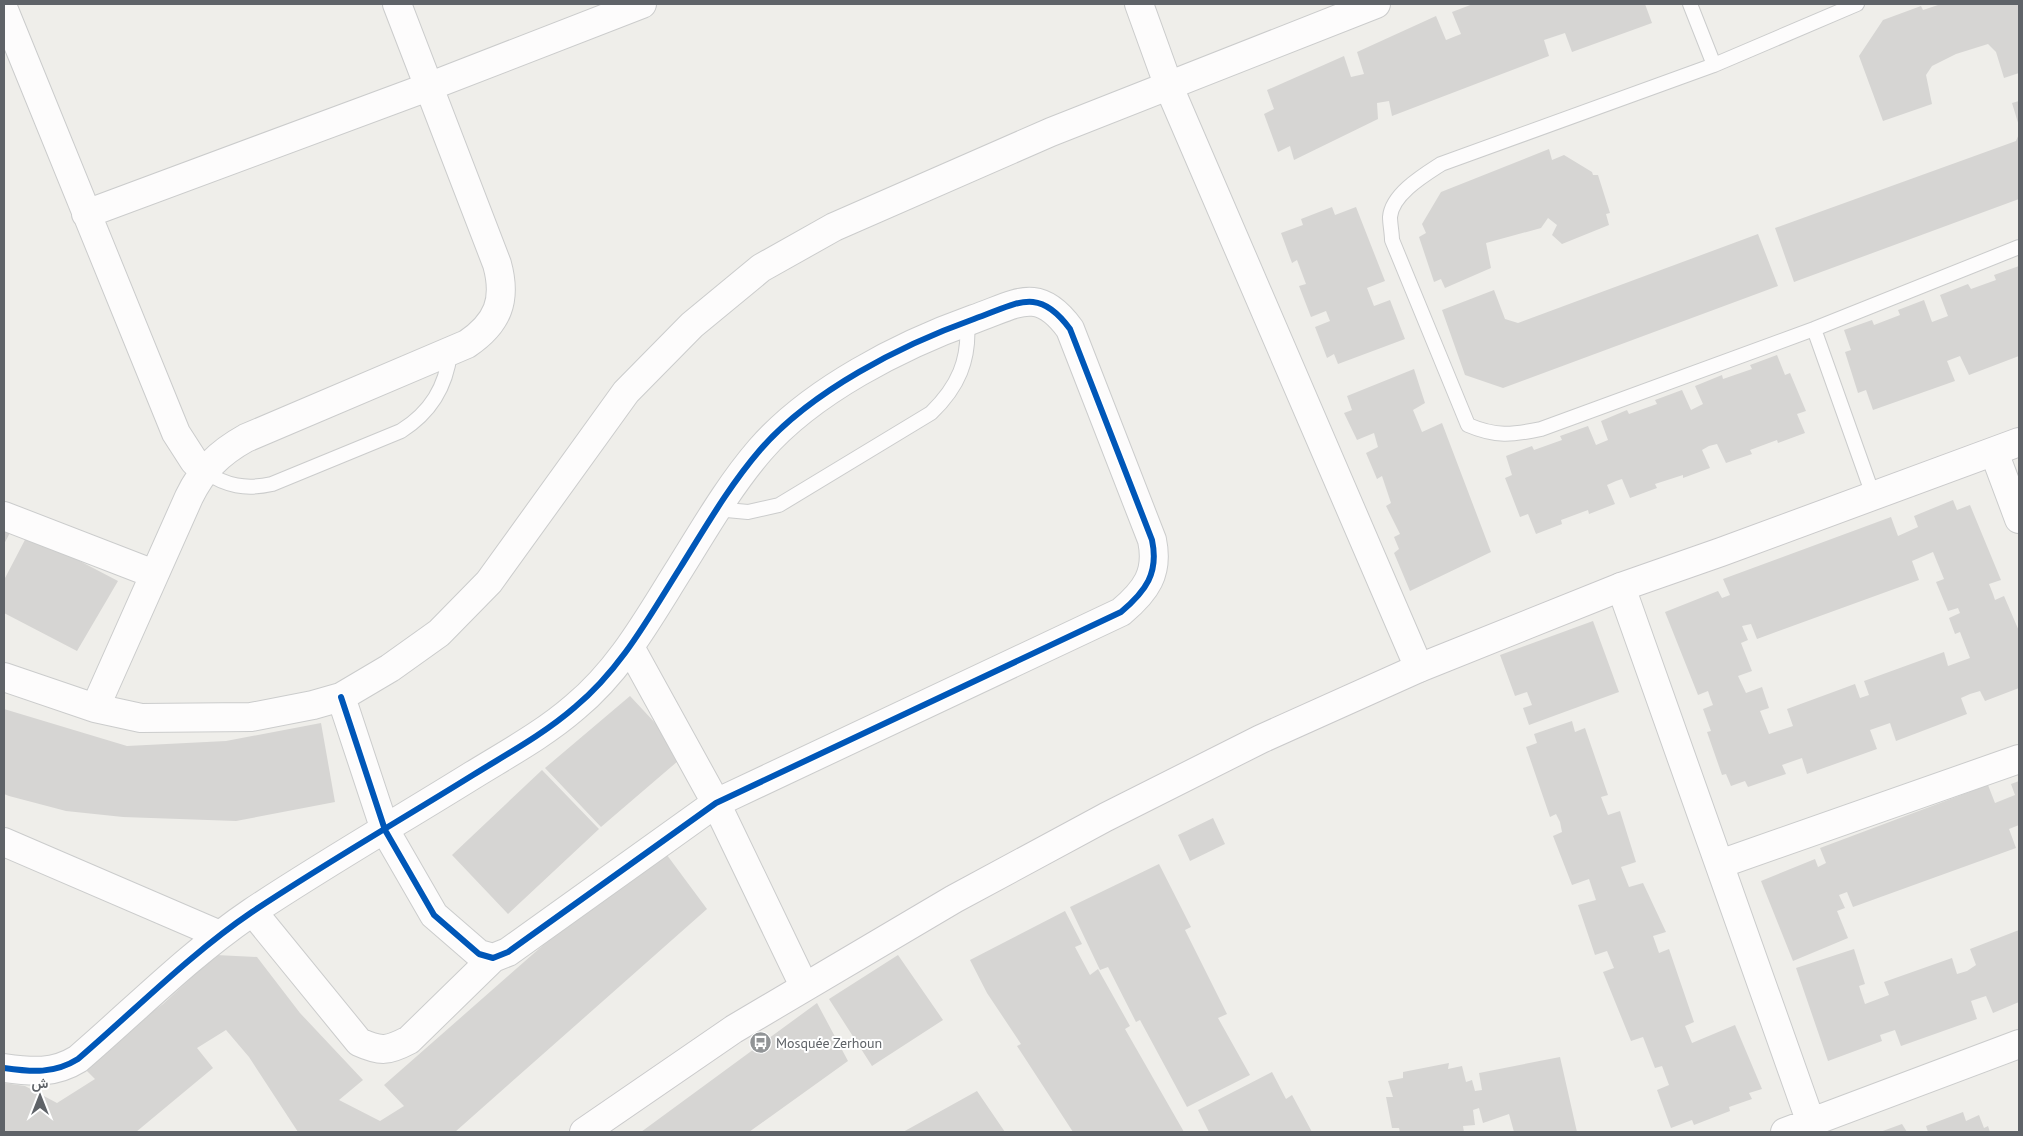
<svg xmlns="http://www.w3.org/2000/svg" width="2023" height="1136" font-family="'PT Sans',Vazirmatn,sans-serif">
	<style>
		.building { fill: #d6d5d3; fill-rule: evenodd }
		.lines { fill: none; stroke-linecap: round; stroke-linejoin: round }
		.lane-casing { stroke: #cbcccc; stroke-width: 16 }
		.street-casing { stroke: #cbcccc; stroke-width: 30 }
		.secondary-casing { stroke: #cacacb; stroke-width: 30 }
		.lane { stroke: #fdfcfc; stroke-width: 14 }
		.street { stroke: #fdfcfc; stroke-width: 28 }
		.secondary { stroke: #fdfcfc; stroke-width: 28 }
		.cycleway-casing { stroke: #fff; stroke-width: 9 }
		.cycleway { stroke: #0057b8; stroke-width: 6 }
		.labels { text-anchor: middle; stroke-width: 4; stroke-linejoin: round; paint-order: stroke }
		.poi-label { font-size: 14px; fill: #5f6368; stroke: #fff; text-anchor: start }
	</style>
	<rect width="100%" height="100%" fill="#efeeea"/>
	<path class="building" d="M 1473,4 L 1645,4 L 1652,23 L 1572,52 L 1565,33 L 1544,40 L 1549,56 L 1392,116 L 1389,101 L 1377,103 L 1378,119 L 1294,160 L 1290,146 L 1278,152 L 1264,114 L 1274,109 L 1267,90 L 1344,56 L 1351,77 L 1364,74 L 1357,52 L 1436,16 L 1446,40 L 1461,34 L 1452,12 Z
		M 1941,4 L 2019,4 L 2019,73 L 2004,78 L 1996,52 L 1988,44 L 1956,54 L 1932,66 L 1926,75 L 1932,104 L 1883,121 L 1859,56 L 1883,20 L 1921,6 L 1923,10 Z
		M 2019,101 L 2019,126 L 2012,103 Z
		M 2019,134 L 2019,199 L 1794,282 L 1775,228 L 2016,141 Z
		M 1549,149 L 1552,160 L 1564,155 L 1592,172 L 1593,175 L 1598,175 L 1610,213 L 1606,214 L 1609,225 L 1562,244 L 1552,235 L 1557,225 L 1548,218 L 1541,228 L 1486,243 L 1491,268 L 1445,288 L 1441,279 L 1434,282 L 1419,237 L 1426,233 L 1422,224 L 1441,192 Z
		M 1332,207 L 1335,215 L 1356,207 L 1385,281 L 1367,288 L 1374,306 L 1390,300 L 1405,339 L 1338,364 L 1334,354 L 1327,358 L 1315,327 L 1330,321 L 1326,311 L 1311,317 L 1299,286 L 1306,284 L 1297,260 L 1292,263 L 1281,233 L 1303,225 L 1301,219 Z
		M 1758,234 L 1778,286 L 1503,388 L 1465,375 L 1442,310 L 1494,290 L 1505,319 L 1518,323 Z
		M 2019,266 L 2019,356 L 1969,375 L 1960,356 L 1947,361 L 1955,381 L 1873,410 L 1866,390 L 1858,393 L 1845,352 L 1851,350 L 1844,330 L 1872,320 L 1874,325 L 1900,315 L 1898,310 L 1924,300 L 1932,322 L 1948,316 L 1940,295 L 1968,284 L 1971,289 L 1996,280 L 1994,275 Z
		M 1777,355 L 1785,375 L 1790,373 L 1806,411 L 1797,414 L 1805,433 L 1778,443 L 1777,440 L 1750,450 L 1752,454 L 1726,463 L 1717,444 L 1709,446 L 1702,450 L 1710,468 L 1683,478 L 1683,475 L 1655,484 L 1657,488 L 1630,498 L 1622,479 L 1616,481 L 1607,485 L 1615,504 L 1589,514 L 1588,510 L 1561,520 L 1562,524 L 1536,534 L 1528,514 L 1520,517 L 1505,478 L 1512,475 L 1506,456 L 1532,446 L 1534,450 L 1562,440 L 1560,436 L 1588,426 L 1596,445 L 1608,440 L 1601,421 L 1627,410 L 1629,414 L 1657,404 L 1655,400 L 1682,390 L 1691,410 L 1703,404 L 1695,386 L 1722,375 L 1723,379 L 1752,369 L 1750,365 Z
		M 1414,369 L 1425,403 L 1413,410 L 1422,432 L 1442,423 L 1491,552 L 1410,591 L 1394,553 L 1399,549 L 1394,537 L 1400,534 L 1386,506 L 1391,503 L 1382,476 L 1377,479 L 1366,453 L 1378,447 L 1374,433 L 1357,440 L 1344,413 L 1352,410 L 1347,396 Z
		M 1953,500 L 1957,510 L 1970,505 L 2001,580 L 1989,584 L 1993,594 L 1995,600 L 2004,596 L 2019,631 L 2019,688 L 1985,701 L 1980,691 L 1970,694 L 1961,698 L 1967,714 L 1896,741 L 1890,723 L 1870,730 L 1877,749 L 1807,774 L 1802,758 L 1782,765 L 1786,774 L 1748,787 L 1745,781 L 1731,786 L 1726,774 L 1722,775 L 1707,732 L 1711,731 L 1703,709 L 1713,705 L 1710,697 L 1708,691 L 1698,695 L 1665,612 L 1718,591 L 1722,598 L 1730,595 L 1723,579 L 1891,517 L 1898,536 L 1918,527 L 1914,516 ZM 1933,552 L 1944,579 L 1936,582 L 1948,611 L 1958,608 L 1960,613 L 1949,618 L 1955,634 L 1960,632 L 1970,658 L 1948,666 L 1944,652 L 1864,681 L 1869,695 L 1860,698 L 1855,684 L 1787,709 L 1793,726 L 1769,734 L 1760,711 L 1769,708 L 1762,687 L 1746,693 L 1738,676 L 1752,671 L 1741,643 L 1748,640 L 1742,626 L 1751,624 L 1757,639 L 1919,580 L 1912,561 Z
		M 4,526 L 12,529 L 4,544 Z
		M 28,534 L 118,581 L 77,651 L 4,613 L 4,580 Z
		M 1593,621 L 1619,692 L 1529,725 L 1523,708 L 1532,705 L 1527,692 L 1515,696 L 1500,655 Z
		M 630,696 L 685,755 L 601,827 L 545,768 Z
		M 4,709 L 127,746 L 226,741 L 321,723 L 335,802 L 236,821 L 123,817 L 66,811 L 9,796 L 4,794 Z
		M 1572,721 L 1575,732 L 1585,728 L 1608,795 L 1601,797 L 1608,815 L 1620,811 L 1636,862 L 1621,867 L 1629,887 L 1643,883 L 1666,932 L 1653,936 L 1659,953 L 1669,949 L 1694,1022 L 1685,1026 L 1692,1043 L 1735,1025 L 1762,1089 L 1749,1093 L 1752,1099 L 1729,1107 L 1730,1111 L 1694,1125 L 1692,1120 L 1671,1128 L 1657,1090 L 1669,1085 L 1662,1066 L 1655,1068 L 1643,1037 L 1631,1041 L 1603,972 L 1614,968 L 1607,951 L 1595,955 L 1578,905 L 1596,900 L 1589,879 L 1572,885 L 1553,836 L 1562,832 L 1560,822 L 1556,814 L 1550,817 L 1526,747 L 1537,743 L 1534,734 Z
		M 542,770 L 599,829 L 508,914 L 452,855 Z
		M 2019,781 L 2019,825 L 2009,829 L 2016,848 L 1853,907 L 1847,892 L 1839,895 L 1845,908 L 1837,911 L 1848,938 L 1793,961 L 1761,881 L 1815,859 L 1818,867 L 1826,863 L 1820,848 L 1988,785 L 1995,803 L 2015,795 L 2011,784 Z
		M 1213,818 L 1225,844 L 1190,861 L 1178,835 Z
		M 661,847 L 707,909 L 455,1132 L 298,1132 L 249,1057 L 226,1030 L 197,1048 L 213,1068 L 136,1132 L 4,1132 L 4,1083 L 25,1086 L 57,1103 L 95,1079 L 81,1065 L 163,1004 L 216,955 L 257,957 L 300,1013 L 363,1080 L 339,1100 L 380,1121 L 404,1106 L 384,1085 L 614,883 Z
		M 1159,864 L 1191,927 L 1185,930 L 1227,1014 L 1218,1018 L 1250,1075 L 1187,1107 L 1140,1020 L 1136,1022 L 1108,967 L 1100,970 L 1070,907 Z
		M 1065,911 L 1082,944 L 1075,947 L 1090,975 L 1098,969 L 1130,1026 L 1125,1029 L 1184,1132 L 1073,1132 L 1017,1046 L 1021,1044 L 987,993 L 970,960 Z
		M 2019,930 L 2019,1002 L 1993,1013 L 1986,996 L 1971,1001 L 1977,1019 L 1901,1046 L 1895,1030 L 1880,1035 L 1882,1041 L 1828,1061 L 1796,968 L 1854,949 L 1865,984 L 1859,986 L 1865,1004 L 1889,995 L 1884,982 L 1952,958 L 1957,974 L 1967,971 L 1976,965 L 1970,949 Z
		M 898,955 L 943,1020 L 872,1066 L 829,999 Z
		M 817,1003 L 848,1061 L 749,1132 L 641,1132 Z
		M 1560,1057 L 1577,1132 L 1514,1132 L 1509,1114 L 1483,1123 L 1479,1108 L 1473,1110 L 1475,1125 L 1463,1126 L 1464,1132 L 1400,1132 L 1399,1128 L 1392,1128 L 1386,1097 L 1393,1097 L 1388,1081 L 1403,1078 L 1403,1072 L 1449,1063 L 1448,1069 L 1462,1066 L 1466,1082 L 1472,1080 L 1475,1091 L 1482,1090 L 1479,1073 Z
		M 1272,1072 L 1286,1099 L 1292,1095 L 1312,1132 L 1209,1132 L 1198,1110 Z
		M 977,1091 L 1005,1132 L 903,1132 Z
		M 1963,1112 L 1966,1121 L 1979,1115 L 1984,1128 L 1988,1126 L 1990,1132 L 1928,1132 L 1926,1126 Z
		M 1902,1124 L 1907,1132 L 1880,1132 Z"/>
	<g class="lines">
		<defs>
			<path id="lane" d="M 1690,4 L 1714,65
				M 1857,4 L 1714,65 L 1441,164 C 1424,175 1392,194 1390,217 C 1390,224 1392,233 1392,240 L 1468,425 C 1496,437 1512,435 1541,429 L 1814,329 L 2019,247
				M 1814,329 L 1873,495
				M 204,471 C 226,486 246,490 272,484 L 401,431 C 431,412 446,387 450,353
				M 716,509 L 748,512 L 779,505 L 931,413 C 958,387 970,360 967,322"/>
			<path id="street" d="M 1139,4 L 1169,87 L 1419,668
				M 4,10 L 176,433 L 194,461 L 204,471
				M 86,214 L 428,87 L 642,4
				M 1994,452 L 2019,519
				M 4,516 L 154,574
				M 1621,587 L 1811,1123
				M 630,647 L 716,803 L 804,986
				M 4,677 L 95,708 L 141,718 L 251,717 L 313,705 L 341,697 L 390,668 L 439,633 L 489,582 L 626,392 L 692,325 L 761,268 L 834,227 L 1051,132 L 1376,4
				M 95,708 L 189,497 C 202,470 219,453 246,438 L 467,344 C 498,323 507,300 497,264 L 397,4
				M 4,842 L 220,935
				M 1720,864 L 2019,759
				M 253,912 L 359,1042 C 381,1052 388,1051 409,1040 L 493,958
				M 4,1068 C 32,1072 54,1074 78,1059 C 135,1010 190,954 252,912 C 324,864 399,821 473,775 C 507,754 544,734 575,707 C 621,669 649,617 680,568 C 705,528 729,486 760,450 C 811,391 901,345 974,319 C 1017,304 1038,285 1070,329 L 1152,540 C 1159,573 1146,591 1121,612 L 716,803 L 508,952 L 493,958 L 479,954 L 434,915 L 385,830 L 341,697
				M 1785,1132 L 2019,1044"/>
			<path id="secondary" d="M 584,1132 L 734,1029 L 954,899 L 1106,817 L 1261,739 L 1419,668 L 1621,587 L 1721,552 L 2019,442"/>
		</defs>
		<use href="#lane" class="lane-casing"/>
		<use href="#street" class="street-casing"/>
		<use href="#secondary" class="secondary-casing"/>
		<use href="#lane" class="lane"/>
		<use href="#street" class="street"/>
		<use href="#secondary" class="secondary"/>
		<defs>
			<path id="cycleway" d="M 4,1068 C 32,1072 54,1074 78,1059 C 135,1010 190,954 252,912 C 324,864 399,821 473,775 C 507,754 544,734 575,707 C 621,669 649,617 680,568 C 705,528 729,486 760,450 C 811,391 901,345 974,319 C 1017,304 1038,285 1070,329 L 1152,540 C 1159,573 1146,591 1121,612 L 716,803 L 508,952 L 493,958 L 479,954 L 434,915 L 385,830 L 341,697"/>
		</defs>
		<use href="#cycleway" class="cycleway-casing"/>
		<use href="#cycleway" class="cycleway"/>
	</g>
	<defs>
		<symbol id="bus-disc" viewBox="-11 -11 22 22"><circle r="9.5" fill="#919496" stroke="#fff"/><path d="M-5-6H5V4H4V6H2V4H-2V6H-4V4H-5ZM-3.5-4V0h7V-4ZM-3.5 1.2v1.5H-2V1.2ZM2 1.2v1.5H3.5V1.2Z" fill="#fff"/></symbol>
	</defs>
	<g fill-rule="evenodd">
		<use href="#bus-disc" x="748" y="1030" width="25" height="25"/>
	</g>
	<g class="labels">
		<g class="poi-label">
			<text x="776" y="1048">Mosquée Zerhoun</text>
		</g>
	</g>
	<rect width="2023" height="1136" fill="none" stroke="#5f6368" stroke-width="10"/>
	<g transform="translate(40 1096)" stroke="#ffffff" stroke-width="4" paint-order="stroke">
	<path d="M0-4L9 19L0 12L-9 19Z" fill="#5f6368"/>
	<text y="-8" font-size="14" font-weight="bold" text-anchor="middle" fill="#5f6368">ش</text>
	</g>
</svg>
